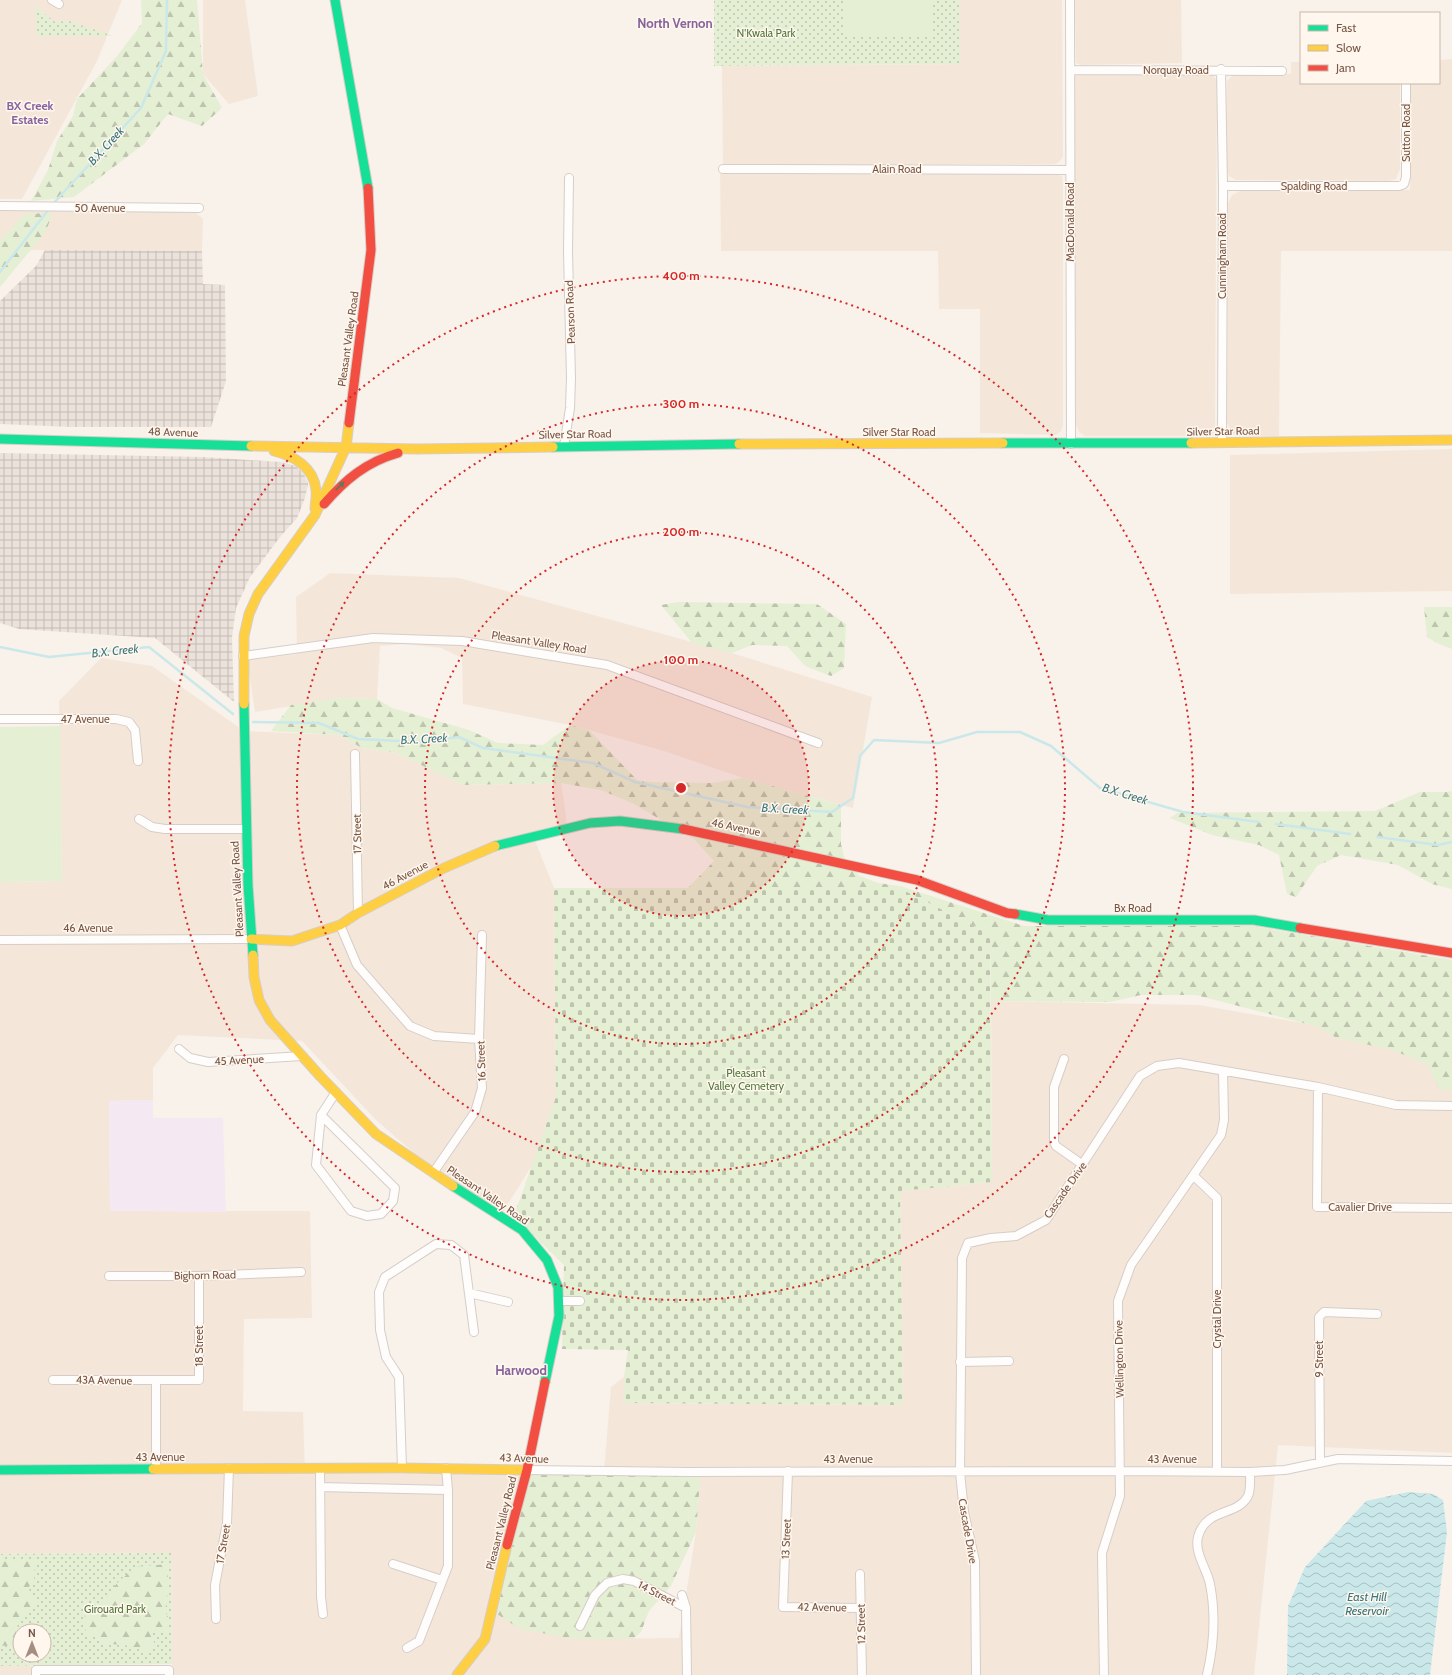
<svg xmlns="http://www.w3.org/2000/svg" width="1452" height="1675" font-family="Cabin,sans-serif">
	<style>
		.residential { fill: #f4e7da }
		.industrial { fill: url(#industrial-grid) }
		.education { fill: #f4e9f3 }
		.grass { fill: url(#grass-dots); fill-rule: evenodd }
		.forest { fill: url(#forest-firs) }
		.cemetery { fill: url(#cemetery-stones) }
		.pitch { fill: #e5efd4 }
		.water { fill: url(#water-waves) }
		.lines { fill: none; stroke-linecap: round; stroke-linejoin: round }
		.stream { stroke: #cae8ea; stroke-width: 2.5 }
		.street-casing { stroke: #d6cdc8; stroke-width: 10 }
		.fast-casing { stroke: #d8cdc7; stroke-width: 11 }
		.slow-casing { stroke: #d8cdc7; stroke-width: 11 }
		.jam-casing { stroke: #d8cdc7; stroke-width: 11 }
		.street { stroke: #fefdfc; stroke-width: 8 }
		.fast { stroke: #16e098; stroke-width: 9 }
		.slow { stroke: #ffcf43; stroke-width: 9 }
		.jam { stroke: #f24e42; stroke-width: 9 }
		.oneway { fill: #60795c }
		.ring { fill: none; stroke: #d62828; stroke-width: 2; stroke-dasharray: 2 4 }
		.labels { text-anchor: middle; stroke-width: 3; stroke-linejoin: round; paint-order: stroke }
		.park-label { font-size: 11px; fill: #517a3c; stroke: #fff7ed }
		.street-label { font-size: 11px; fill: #795748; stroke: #fff7ed }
		.neighbourhood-label { font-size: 12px; font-weight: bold; fill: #87639d; stroke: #fff7ed }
		.water-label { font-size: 12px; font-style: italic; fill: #3a777f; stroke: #fff7ed }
		.quarter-label { font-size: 13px; font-weight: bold; fill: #87639d; stroke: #fff7ed }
		.centre { fill: #d62828; stroke: #fff7ed; stroke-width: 2 }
		.ring-label { font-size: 12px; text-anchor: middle; font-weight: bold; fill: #d62828; stroke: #fff7ed; stroke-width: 3; stroke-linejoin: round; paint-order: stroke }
	</style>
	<defs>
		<pattern id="industrial-grid" width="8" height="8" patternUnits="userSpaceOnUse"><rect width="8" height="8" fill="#ebe2db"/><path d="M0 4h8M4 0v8" fill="none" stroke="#c3bab4"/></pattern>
		<pattern id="grass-dots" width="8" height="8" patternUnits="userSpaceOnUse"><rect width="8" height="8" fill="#e5efd4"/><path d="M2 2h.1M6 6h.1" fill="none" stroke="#bec4ae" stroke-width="1.8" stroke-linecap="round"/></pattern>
		<pattern id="forest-firs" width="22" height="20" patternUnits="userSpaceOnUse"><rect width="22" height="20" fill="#e5efd4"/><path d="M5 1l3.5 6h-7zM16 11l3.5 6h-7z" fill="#bec4ae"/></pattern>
		<pattern id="cemetery-stones" width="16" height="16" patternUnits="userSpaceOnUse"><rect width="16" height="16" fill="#e5efd4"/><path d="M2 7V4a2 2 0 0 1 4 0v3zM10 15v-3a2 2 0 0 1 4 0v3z" fill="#bec4ae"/></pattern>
		<pattern id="water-waves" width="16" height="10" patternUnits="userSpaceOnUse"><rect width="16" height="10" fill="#cae8ea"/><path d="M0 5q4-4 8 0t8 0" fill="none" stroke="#a9bfc0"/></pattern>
	</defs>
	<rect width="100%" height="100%" fill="#f8f2eb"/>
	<path class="residential" d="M 0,0 L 122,0 L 97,61 L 22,199 L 0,199 Z
		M 203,0 L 245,0 L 258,96 L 229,104 L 203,74 Z
		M 959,0 L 1062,0 L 1063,157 L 1059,162 L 1054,164 L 723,165 L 722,66 L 959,64 Z
		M 1075,0 L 1181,0 L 1182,63 L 1081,65 L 1076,63 Z
		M 1452,59 L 1452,251 L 1281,251 L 1279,436 L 1237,436 L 1231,432 L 1227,422 L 1228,203 L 1232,195 L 1240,191 L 1410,190 L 1411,83 L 1439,83 L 1439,60 Z
		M 1291,62 L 1301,62 L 1301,83 L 1400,83 L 1400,169 L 1396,179 L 1389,181 L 1236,180 L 1229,176 L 1226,166 L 1227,81 L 1233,75 L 1241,73 L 1291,74 Z
		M 1080,72 L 1212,74 L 1217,81 L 1215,430 L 1214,434 L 1208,436 L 1085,436 L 1079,432 L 1076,425 L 1074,78 L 1076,74 Z
		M 720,173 L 1057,174 L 1062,176 L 1063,185 L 1063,425 L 1061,431 L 1056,435 L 980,433 L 980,309 L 939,309 L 938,251 L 721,251 Z
		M 0,211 L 179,212 L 196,213 L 203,219 L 202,251 L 0,250 Z
		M 1452,449 L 1452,591 L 1230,594 L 1230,455 Z
		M 330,573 L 459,578 L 732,653 L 872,697 L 853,808 L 743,778 L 661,750 L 570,725 L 463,704 L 462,658 L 441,648 L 405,644 L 380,646 L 377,699 L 341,698 L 255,712 L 247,660 L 297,654 L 296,597 Z
		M 101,658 L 152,666 L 244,731 L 339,735 L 362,748 L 396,753 L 463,785 L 561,783 L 567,823 L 532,833 L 554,888 L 556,1097 L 533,1164 L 501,1215 L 439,1175 L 376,1120 L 302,1041 L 178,1035 L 153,1068 L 153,1100 L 109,1101 L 110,1211 L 310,1211 L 312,1318 L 244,1319 L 243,1411 L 303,1412 L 305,1473 L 318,1474 L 522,1474 L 575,1639 L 679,1638 L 696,1532 L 701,1469 L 604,1471 L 611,1387 L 624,1377 L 624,1403 L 903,1405 L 900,1191 L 992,1182 L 991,1001 L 1199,1005 L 1452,1049 L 1452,1453 L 1278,1445 L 1254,1675 L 0,1675 L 0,1666 L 32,1666 L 32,1674 L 163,1674 L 172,1671 L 171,1553 L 0,1554 L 0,882 L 62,881 L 59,701 Z"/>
	<path class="industrial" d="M 45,250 L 202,251 L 203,284 L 225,285 L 226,381 L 211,427 L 71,427 L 0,424 L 0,301 L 36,266 Z
		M 0,453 L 203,457 L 281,462 L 296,466 L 304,474 L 308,484 L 305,498 L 297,518 L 280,537 L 250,577 L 236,608 L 232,638 L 234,702 L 155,638 L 19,629 L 0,623 Z"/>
	<path class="education" d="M 153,1100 L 153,1118 L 223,1118 L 226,1212 L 110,1211 L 109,1101 Z"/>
	<path class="grass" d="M 714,0 L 959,0 L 960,64 L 714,66 Z
		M 35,6 L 55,22 L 69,21 L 113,36 L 37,36 Z
		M 171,1553 L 172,1664 L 0,1666 L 0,1554 ZM 20,1631 L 44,1631 L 44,1655 L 20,1655 Z"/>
	<path class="forest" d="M 141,0 L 197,0 L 203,74 L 222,108 L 202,126 L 168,114 L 144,144 L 74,197 L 31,201 L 48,170 L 57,141 L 73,116 L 77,99 L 118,55 L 142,23 Z
		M 53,213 L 45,233 L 0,287 L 0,240 L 25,214 Z
		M 678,602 L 817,604 L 846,624 L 844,668 L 831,676 L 805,666 L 787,646 L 752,645 L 732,653 L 692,643 L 661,605 Z
		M 1424,607 L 1452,607 L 1452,649 L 1439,644 L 1427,637 Z
		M 341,698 L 377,699 L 392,708 L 469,730 L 498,743 L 543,745 L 570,725 L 590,731 L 637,780 L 652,782 L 712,783 L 743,778 L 841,805 L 841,844 L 846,864 L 860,876 L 878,883 L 900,886 L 1024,926 L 1253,926 L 1452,960 L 1452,1090 L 1440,1090 L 1427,1064 L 1392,1050 L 1337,1038 L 1315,1026 L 1196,995 L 1141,995 L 1110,1002 L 991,1001 L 990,934 L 899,888 L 688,888 L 714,861 L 694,839 L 632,803 L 601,790 L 561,783 L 463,785 L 396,753 L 362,748 L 339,735 L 271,731 L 291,705 Z
		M 1452,791 L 1452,889 L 1432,884 L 1398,865 L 1341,855 L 1317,866 L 1296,897 L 1287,894 L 1279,855 L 1259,845 L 1212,835 L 1170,818 L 1177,813 L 1375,811 L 1420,792 L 1447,792 Z
		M 701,1469 L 696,1532 L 671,1586 L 649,1611 L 641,1632 L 633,1639 L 575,1639 L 520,1629 L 494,1612 L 522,1474 L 604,1471 Z
		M 0,1561 L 35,1561 L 34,1581 L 28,1588 L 37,1603 L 19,1619 L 13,1645 L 0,1646 Z
		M 168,1564 L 167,1604 L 164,1609 L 169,1619 L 167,1633 L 149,1632 L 156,1646 L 145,1653 L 133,1646 L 101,1643 L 99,1636 L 86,1636 L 84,1606 L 102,1603 L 118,1582 L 136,1567 Z"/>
	<path class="cemetery" d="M 554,888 L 899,888 L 990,934 L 992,1182 L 900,1191 L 903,1405 L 624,1403 L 624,1377 L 628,1350 L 562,1349 L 564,1265 L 514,1216 L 556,1097 Z"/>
	<path class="pitch" d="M 845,0 L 933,0 L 933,37 L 845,37 Z
		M 60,726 L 62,881 L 0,882 L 0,727 Z"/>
	<path class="water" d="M 1408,1492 L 1433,1494 L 1443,1500 L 1447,1532 L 1430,1675 L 1287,1675 L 1288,1606 L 1305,1567 L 1366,1501 Z"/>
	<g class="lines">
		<path class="stream" d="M 52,205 L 141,108 L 166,51 L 167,0
			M 0,272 L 49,209
			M 0,647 L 49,657 L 149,647 L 233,714
			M 253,722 L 319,723 L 358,739 L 420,742 L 459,737 L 483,748 L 593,763 L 635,782 L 747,807 L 832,812 L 853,798 L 860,756 L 874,740 L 939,743 L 977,732 L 1020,732 L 1051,746 L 1100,788 L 1183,812 L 1259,822
			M 1276,824 L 1350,834
			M 1377,837 L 1438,845 L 1452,842"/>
		<defs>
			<path id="street" d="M 52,0 L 59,4
				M 1070,0 L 1071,444
				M 1221,69 L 1223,186 L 1222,443
				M 1070,70 L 1282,71
				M 723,169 L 1070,170
				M 1223,186 L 1399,186 L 1404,184 L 1406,177 L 1406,83
				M 0,206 L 199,208
				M 564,446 L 570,408 L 571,378 L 568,252 L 569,178
				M 243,656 L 373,638 L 462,641 L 607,665 L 818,743
				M 0,719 L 116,719 L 129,722 L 135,730 L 138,761
				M 355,754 L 358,913
				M 139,819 L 152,827 L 165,829 L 246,829
				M 340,925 L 357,965 L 410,1026 L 434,1036 L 479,1039
				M 0,940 L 251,939
				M 179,1049 L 190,1058 L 208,1062 L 302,1056
				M 1064,1059 L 1054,1087 L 1054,1142 L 1056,1146 L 1083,1165
				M 1318,1087 L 1317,1207 L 1452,1208
				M 321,1115 L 395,1188 L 393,1201 L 381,1214 L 367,1216 L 351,1211 L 316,1165 L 321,1115 L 336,1092
				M 433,1173 L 475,1112 L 482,1088 L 479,1039 L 482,935
				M 1194,1176 L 1217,1198 L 1217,1471
				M 109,1276 L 199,1276 L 301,1272
				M 469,1293 L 508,1302
				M 559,1301 L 580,1301
				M 960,1362 L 1009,1361
				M 53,1380 L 199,1380 L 199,1276
				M 156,1381 L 156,1469
				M 1320,1462 L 1319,1317 L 1324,1312 L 1377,1314
				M 320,1468 L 321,1597 L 323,1614
				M 402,1468 L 399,1377 L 386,1357 L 380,1330 L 379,1292 L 385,1277 L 436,1244 L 451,1245 L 464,1255 L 474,1332
				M 527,1470 L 688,1472 L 1120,1471 L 1250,1472 L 1285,1470 L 1338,1459 L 1452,1461
				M 788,1471 L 783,1607 L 861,1608
				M 320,1487 L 448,1490
				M 393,1564 L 442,1580
				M 860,1574 L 862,1675
				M 682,1595 L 686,1608 L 687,1675
				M 216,1619 L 215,1585 L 227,1523 L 229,1468
				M 580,1626 L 595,1595 L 607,1583 L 623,1579 L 634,1581 L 686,1608
				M 407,1648 L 419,1641 L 448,1566 L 448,1490 L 446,1468
				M 36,1675 L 36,1670 L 169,1670 L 169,1675
				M 976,1675 L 975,1561 L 964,1512 L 960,1472 L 962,1258 L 968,1243 L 991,1238 L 1016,1236 L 1046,1220 L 1140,1076 L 1157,1066 L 1179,1063 L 1318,1087 L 1396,1105 L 1452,1106
				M 1104,1675 L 1102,1553 L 1120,1496 L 1118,1301 L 1131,1265 L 1221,1135 L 1224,1120 L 1223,1071
				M 1207,1675 C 1214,1645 1216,1615 1210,1584 C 1207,1569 1194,1553 1198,1537 C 1206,1507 1237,1517 1248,1496 C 1251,1490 1250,1479 1250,1472"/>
			<path id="fast" d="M 335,0 L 368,188
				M 0,439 L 251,446
				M 1003,443 L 1191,443
				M 553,447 L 739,444
				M 244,704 L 248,885 L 253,955
				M 495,846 L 590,823 L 620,821 L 683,829
				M 1015,914 L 1048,920 L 1254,920 L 1300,928
				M 453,1186 L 522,1230 L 547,1260 L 558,1287 L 559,1316 L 545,1382
				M 0,1470 L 153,1469"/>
			<path id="slow" d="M 1191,443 L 1452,440
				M 739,444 L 1003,443
				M 251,446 L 417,449 L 553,447
				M 274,451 C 295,456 314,468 316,490 C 317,497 315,503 315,509
				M 244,704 L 244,636 L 249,614 L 258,594 L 315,515 L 346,447 L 349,423
				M 251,939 L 292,941 L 340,925 L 358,913 L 444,868 L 495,846
				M 253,955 L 254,977 L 259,1000 L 270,1020 L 320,1076 L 376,1134 L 453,1186
				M 153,1469 L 402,1468 L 527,1470
				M 457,1675 L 485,1639 L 507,1545"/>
			<path id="jam" d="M 349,423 L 371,250 L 368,188
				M 324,504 C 345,480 366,462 398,453
				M 683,829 L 917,880 L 1007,913 L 1015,914
				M 1300,928 L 1452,953
				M 507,1545 L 527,1470 L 545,1382"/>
		</defs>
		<use href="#street" class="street-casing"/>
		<use href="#fast" class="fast-casing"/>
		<use href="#slow" class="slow-casing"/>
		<use href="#jam" class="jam-casing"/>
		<use href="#street" class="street"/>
		<use href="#fast" class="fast"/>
		<use href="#slow" class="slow"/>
		<use href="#jam" class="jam"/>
	</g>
	<defs><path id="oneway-solid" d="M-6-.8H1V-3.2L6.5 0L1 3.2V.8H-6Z"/></defs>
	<use class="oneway" href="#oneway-solid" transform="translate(340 486) rotate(-44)"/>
	<circle cx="681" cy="788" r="128" fill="#d62828" fill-opacity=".12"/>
	<g class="ring">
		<circle cx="681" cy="788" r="128"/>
		<circle cx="681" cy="788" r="256"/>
		<circle cx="681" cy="788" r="384"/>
		<circle cx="681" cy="788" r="512"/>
	</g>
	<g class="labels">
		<g class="park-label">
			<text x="766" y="37">N'Kwala Park</text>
			<text x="746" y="1077">Pleasant<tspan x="746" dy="13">Valley Cemetery</tspan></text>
			<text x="115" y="1613">Girouard Park</text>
		</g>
		<g class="street-label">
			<text x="1176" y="74">Norquay Road</text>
			<text transform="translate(1406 133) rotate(-90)" y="4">Sutton Road</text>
			<text x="897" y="173">Alain Road</text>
			<text x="1314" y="190">Spalding Road</text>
			<text x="100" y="212">50 Avenue</text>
			<text transform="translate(1070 222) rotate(-90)" y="4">MacDonald Road</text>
			<text transform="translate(1222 256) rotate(-90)" y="4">Cunningham Road</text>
			<text transform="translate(570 312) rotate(-92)" y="4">Pearson Road</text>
			<text transform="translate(348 339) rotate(-82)" y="4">Pleasant Valley Road</text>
			<text transform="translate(1223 431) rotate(-1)" y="4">Silver Star Road</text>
			<text transform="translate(173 432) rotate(2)" y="4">48 Avenue</text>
			<text x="899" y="436">Silver Star Road</text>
			<text transform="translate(575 434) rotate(-1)" y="4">Silver Star Road</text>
			<text transform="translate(539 642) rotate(9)" y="4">Pleasant Valley Road</text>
			<text x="85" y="723">47 Avenue</text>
			<text transform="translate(736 827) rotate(12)" y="4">46 Avenue</text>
			<text transform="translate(357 834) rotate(-91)" y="4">17 Street</text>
			<text transform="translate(405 875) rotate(-28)" y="4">46 Avenue</text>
			<text transform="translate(237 889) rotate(-93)" y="4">Pleasant Valley Road</text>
			<text x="1133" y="912">Bx Road</text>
			<text x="88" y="932">46 Avenue</text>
			<text transform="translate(239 1060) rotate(-3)" y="4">45 Avenue</text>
			<text transform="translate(481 1061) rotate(-92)" y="4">16 Street</text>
			<text transform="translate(1065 1190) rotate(-55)" y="4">Cascade Drive</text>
			<text transform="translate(488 1195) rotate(34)" y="4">Pleasant Valley Road</text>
			<text x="1360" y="1211">Cavalier Drive</text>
			<text transform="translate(205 1275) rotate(-1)" y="4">Bighorn Road</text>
			<text transform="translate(1217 1319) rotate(-90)" y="4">Crystal Drive</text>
			<text transform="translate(199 1346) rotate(-90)" y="4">18 Street</text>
			<text transform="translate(1119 1359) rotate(-91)" y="4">Wellington Drive</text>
			<text transform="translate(1319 1359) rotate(-90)" y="4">9 Street</text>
			<text transform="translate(104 1380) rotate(1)" y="4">43A Avenue</text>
			<text x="160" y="1461">43 Avenue</text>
			<text transform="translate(524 1458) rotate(2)" y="4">43 Avenue</text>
			<text x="848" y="1463">43 Avenue</text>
			<text x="1172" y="1463">43 Avenue</text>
			<text transform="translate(501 1523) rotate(-76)" y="4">Pleasant Valley Road</text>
			<text transform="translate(968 1531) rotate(80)" y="4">Cascade Drive</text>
			<text transform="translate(786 1539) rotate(-87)" y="4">13 Street</text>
			<text transform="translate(223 1544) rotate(-80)" y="4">17 Street</text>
			<text transform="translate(657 1593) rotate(27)" y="4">14 Street</text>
			<text transform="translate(822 1607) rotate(1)" y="4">42 Avenue</text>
			<text transform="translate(861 1624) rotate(-91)" y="4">12 Street</text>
		</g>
		<g class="neighbourhood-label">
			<text x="30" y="110">BX Creek<tspan x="30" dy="14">Estates</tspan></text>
		</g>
		<g class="water-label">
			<text transform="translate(106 146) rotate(-48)" y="4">B.X. Creek</text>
			<text transform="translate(115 651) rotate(-6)" y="4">B.X. Creek</text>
			<text transform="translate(424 739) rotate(-3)" y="4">B.X. Creek</text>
			<text transform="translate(1125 794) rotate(17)" y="4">B.X. Creek</text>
			<text transform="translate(785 809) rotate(3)" y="4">B.X. Creek</text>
			<text x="1367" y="1601">East Hill<tspan x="1367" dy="14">Reservoir</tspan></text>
		</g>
		<g class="quarter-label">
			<text x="675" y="28">North Vernon</text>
			<text x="521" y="1375">Harwood</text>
		</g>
	</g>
	<circle cx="681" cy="788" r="6" class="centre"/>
	<g class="ring-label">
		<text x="681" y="280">400 m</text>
		<text x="681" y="408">300 m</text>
		<text x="681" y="536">200 m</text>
		<text x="681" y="664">100 m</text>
	</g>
	<rect x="1300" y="12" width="140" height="72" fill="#fff7ed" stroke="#c9b7ab"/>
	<rect x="1308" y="25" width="20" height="6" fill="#16e098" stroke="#c9b7ab"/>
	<text x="1336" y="32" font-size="12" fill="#795748">Fast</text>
	<rect x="1308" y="45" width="20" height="6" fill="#ffcf43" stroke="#c9b7ab"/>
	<text x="1336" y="52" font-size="12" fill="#795748">Slow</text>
	<rect x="1308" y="65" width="20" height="6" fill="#f24e42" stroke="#c9b7ab"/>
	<text x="1336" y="72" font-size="12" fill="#795748">Jam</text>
	<g transform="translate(32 1643)"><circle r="19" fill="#fff7ed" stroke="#c9b7ab"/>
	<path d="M0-3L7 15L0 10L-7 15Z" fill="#a58d81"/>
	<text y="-6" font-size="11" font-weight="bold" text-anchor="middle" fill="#795748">N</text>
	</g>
</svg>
